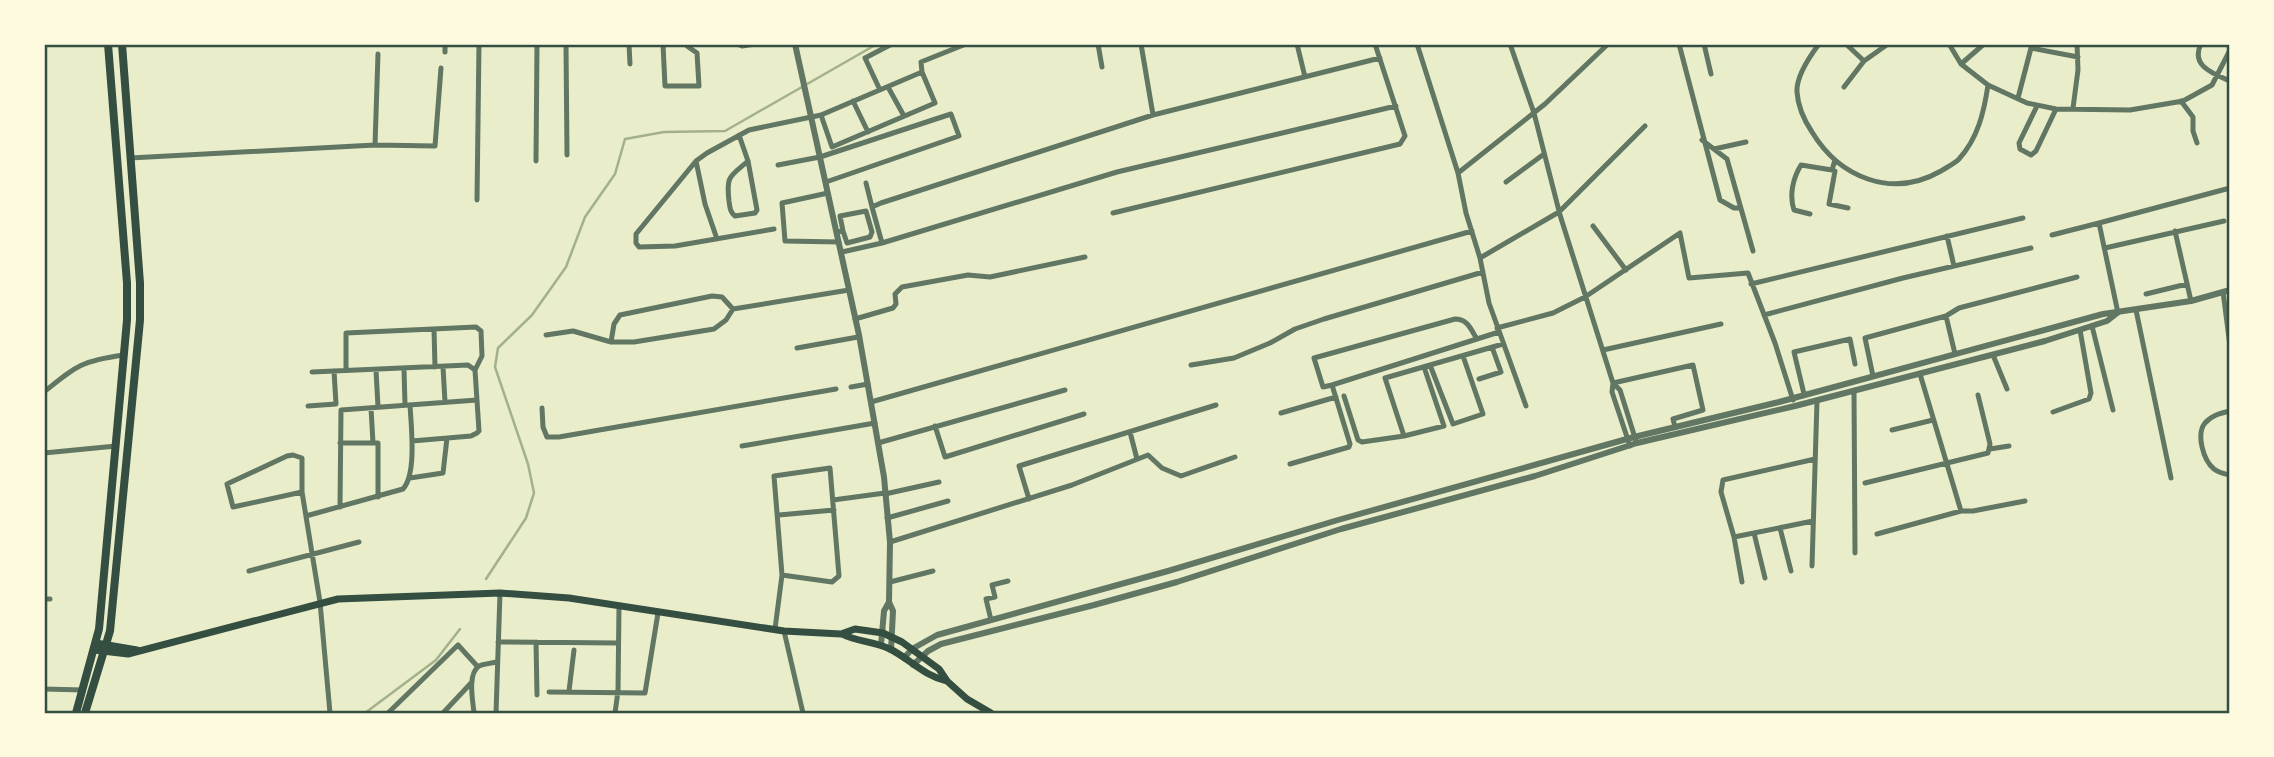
<svg xmlns="http://www.w3.org/2000/svg" width="2274" height="757" font-family="'PT Sans Narrow',sans-serif">
	<style>
		.lines { fill: none; stroke-linecap: round; stroke-linejoin: round }
		.stream { stroke: #a3b18a; stroke-width: 2.5 }
		.service { stroke: #617663; stroke-width: 2.5 }
		.minor { stroke: #617663; stroke-width: 5 }
		.tertiary { stroke: #617663; stroke-width: 6 }
		.secondary { stroke: #344e41; stroke-width: 7 }
		.primary { stroke: #344e41; stroke-width: 8 }
		.neatline { fill: none; stroke: #344e41; stroke-width: 2.5 }
	</style>
	<rect width="100%" height="100%" fill="#e9edc9"/>
	<g class="lines">
		<path class="stream" d="M 486,579 L 526,518 L 534,493 L 528,464 L 495,367 L 498,348 L 532,315 L 566,267 L 585,217 L 615,174 L 625,139 L 664,132 L 725,131 L 877,44
			M 365,713 L 436,660 L 460,629"/>
		<path class="service" d="M 125,45 L 134,44"/>
		<path class="minor" d="M 566,44 L 567,155
			M 629,44 L 630,64
			M 663,44 L 665,86 L 699,86 L 697,53 L 687,46 L 687,44
			M 737,44 L 742,46 L 755,44
			M 1098,44 L 1102,67
			M 1141,44 L 1153,115
			M 1297,44 L 1305,77
			M 1417,44 L 1458,173 L 1466,213 L 1480,258 L 1489,303 L 1526,406
			M 1510,44 L 1534,113 L 1560,215 L 1613,383 L 1612,392 L 1630,446
			M 1679,44 L 1720,200 L 1734,208 L 1740,208
			M 1704,44 L 1711,74
			M 1819,44 C 1810,56 1796,77 1797,92 C 1798,108 1804,120 1812,132 C 1840,178 1892,199 1941,171 C 1947,167 1954,164 1959,159 C 1978,138 1984,112 1988,85
			M 1846,44 L 1864,61
			M 1949,44 L 1961,64 L 1988,85 L 2027,103 L 2056,109 L 2130,110 L 2183,101 L 2212,85 L 2230,50
			M 2201,44 C 2190,66 2214,74 2230,81
			M 445,52 L 445,44
			M 1961,64 L 1984,44
			M 888,87 L 904,116
			M 1844,87 L 1864,61 L 1888,44
			M 880,90 L 865,58 L 892,44
			M 2018,98 L 2031,48 L 2078,57
			M 853,101 L 868,132
			M 2181,101 L 2193,117 L 2193,131 L 2197,143
			M 2037,106 L 2019,143 L 2020,149 L 2031,155 L 2036,151 L 2056,109
			M 2073,108 L 2078,70 L 2077,44
			M 821,115 L 832,147 L 935,103 L 922,72
			M 739,135 L 748,161 L 757,210 L 755,213 L 735,216 C 730,212 730,208 729,201 C 726,175 730,177 748,161
			M 1702,140 L 1727,159 L 1753,251
			M 375,145 L 378,54
			M 1714,149 L 1746,142
			M 130,158 L 375,145 L 435,146 L 441,68
			M 1835,160 L 1832,170 L 1835,171 L 1829,204 L 1848,208
			M 536,161 L 537,44
			M 696,161 L 636,234 L 636,243 L 639,247 L 675,246 L 774,229
			M 778,165 L 820,157 L 951,114 L 959,136 L 826,182
			M 1458,173 L 1545,104 L 1608,44
			M 1506,182 L 1544,154
			M 866,183 L 872,207
			M 828,193 L 782,203 L 785,241 L 839,242
			M 477,200 L 479,44
			M 1113,213 L 1400,144 L 1405,136 L 1375,44
			M 1810,214 L 1794,210 C 1789,195 1793,178 1801,165 L 1832,170
			M 1593,226 L 1626,270
			M 2175,231 L 2191,301
			M 837,232 L 843,231 L 840,216 L 866,211 L 872,232 L 870,237 L 847,243 L 843,231
			M 2052,235 L 2099,223
			M 1947,236 L 1954,266
			M 717,239 L 705,204 L 696,161 L 707,153 L 749,130 L 821,115 L 922,72 L 921,62 L 966,44
			M 882,243 L 1117,172 L 1396,106
			M 2105,248 L 2224,221
			M 842,252 L 882,243 L 872,207 L 881,203 L 1153,115 L 1380,58
			M 1480,258 L 1559,212 L 1645,126
			M 1751,284 L 2023,218
			M 2223,292 L 2230,346
			M 2146,294 L 2187,284
			M 2136,310 L 2171,478
			M 2118,313 L 2099,223 L 2230,188
			M 1764,315 L 1903,278 L 2031,248
			M 1946,316 L 1955,354
			M 855,319 L 893,308 L 896,304 L 895,294 L 902,287 L 968,275 L 990,277 L 1085,257
			M 2092,326 L 2113,410
			M 1497,328 L 1553,313 L 1585,297 L 1680,233 L 1689,278 L 1748,273 L 1775,343 L 1793,400
			M 434,329 L 435,367
			M 546,335 L 573,331 L 611,342 L 634,342 L 714,329 L 726,320 L 733,309 L 849,290
			M 611,342 L 614,324 L 620,315 L 712,296 L 722,297 L 733,309
			M 797,348 L 858,337
			M 1603,350 L 1721,324
			M 1993,355 L 2007,389
			M 1191,365 L 1234,358 L 1270,343 L 1295,329 L 1324,319 L 1483,272
			M 1430,365 L 1453,424 L 1483,414 L 1463,356
			M 443,367 L 445,402
			M 404,369 L 405,405
			M 346,370 L 346,333 L 476,327 L 481,331 L 482,356 L 475,370
			M 376,370 L 378,407
			M 312,372 L 468,365 L 475,370 L 479,431 L 477,433 L 471,436 L 412,441
			M 1920,374 L 1961,511 L 1973,511 L 2025,501
			M 1873,376 L 1865,338 L 1946,316 L 1959,308 L 2077,277
			M 1479,379 L 1501,372 L 1492,347
			M 1613,383 L 1693,365 L 1703,410 L 1673,419 L 1675,427
			M 1613,383 L 1620,390 L 1636,441
			M 1332,385 L 1323,387 L 1314,358 L 1455,319 C 1468,319 1471,330 1477,339
			M 851,387 L 868,384
			M 1854,391 L 1855,553
			M 44,392 C 76,366 81,361 124,355
			M 1804,394 L 1794,352 L 1850,339 L 1855,364
			M 1344,396 L 1358,440 L 1362,442 L 1404,436 L 1385,378 L 1503,344
			M 871,402 L 1472,231
			M 308,406 L 336,404 L 334,371
			M 371,408 L 373,443
			M 542,408 L 543,427 L 547,437 L 559,437 L 836,389
			M 2230,411 C 2221,413 2212,415 2205,423 C 2196,434 2203,460 2214,469 C 2218,472 2225,474 2230,475
			M 2053,412 L 2089,399 L 2091,393 L 2080,330
			M 1281,413 L 1336,397
			M 935,426 L 945,457 L 1084,414
			M 1892,430 L 1933,420
			M 1130,432 L 1137,459
			M 1404,436 L 1444,426 L 1424,367
			M 340,443 L 378,443 L 378,497
			M 878,443 L 1065,390
			M 742,446 L 875,423
			M 1990,449 L 2009,446
			M 44,453 L 116,446
			M 1290,464 L 1349,447 L 1350,444 L 1332,385 L 1499,332
			M 410,478 L 443,473 L 447,438
			M 1865,483 L 1988,453 L 1990,444 L 1978,395
			M 302,492 L 233,507 L 227,484 L 287,456 L 293,455 L 302,458 L 302,492 L 320,602 L 330,713
			M 885,494 L 939,482
			M 1029,499 L 1019,466 L 1216,405
			M 833,500 L 885,493
			M 340,507 L 341,410 L 477,400
			M 779,515 L 834,510
			M 306,516 L 403,489 C 417,474 411,425 410,405
			M 887,518 L 948,501
			M 1780,528 L 1791,571
			M 1754,533 L 1765,578
			M 1877,534 L 1961,511
			M 1734,537 L 1721,492 L 1723,480 L 1815,459
			M 890,542 L 1072,485 L 1148,455 L 1162,468 L 1181,476 L 1235,457
			M 1812,566 L 1817,401
			M 249,571 L 359,542
			M 890,582 L 933,571
			M 1742,582 L 1734,537 L 1813,521
			M 44,599 L 50,599
			M 991,620 L 986,599 L 995,597 L 992,585 L 1008,581
			M 775,629 L 782,575 L 774,476 L 830,468 L 839,576 L 832,582 L 782,575
			M 784,631 L 803,713
			M 498,642 L 618,643
			M 536,642 L 537,695
			M 44,689 L 83,690
			M 569,691 L 574,650
			M 549,692 L 645,693 L 658,613
			M 388,713 L 458,645 L 478,667
			M 443,713 L 472,682
			M 474,713 C 473,701 467,674 479,666 C 484,664 492,663 497,662
			M 496,713 L 500,593
			M 615,713 L 618,691 L 619,606"/>
		<path class="tertiary" d="M 795,44 L 859,335 L 884,477 L 890,542 L 889,602 L 893,611 L 891,650
			M 881,645 L 884,611 L 889,602
			M 904,658 L 912,649 L 937,635 L 1168,571 L 1338,520 L 1634,437 L 1779,402 L 2103,314 L 2191,301 L 2230,290
			M 913,665 L 928,651 L 941,644 L 1094,605 L 1177,582 L 1341,529 L 1535,476 L 1637,443 L 1795,406 L 2045,341 L 2107,321 L 2116,314"/>
		<path class="secondary" d="M 842,634 C 857,642 874,641 890,649 C 910,659 924,676 947,681
			M 96,643 L 137,650
			M 94,650 L 128,654 L 338,599 L 500,593 L 569,598 L 784,631 L 841,634 L 855,629 L 883,633 L 902,642 L 939,669 L 947,681 L 967,699 L 991,713"/>
		<path class="primary" d="M 76,713 L 99,629 L 127,320 L 127,283 L 108,44
			M 85,713 L 110,631 L 140,320 L 140,283 L 122,44"/>
	</g>
	<rect width="2274" height="757" fill="none" stroke="#fefae0" stroke-width="91"/>
	<rect x="46" y="46" width="2182" height="666" class="neatline"/>
</svg>
